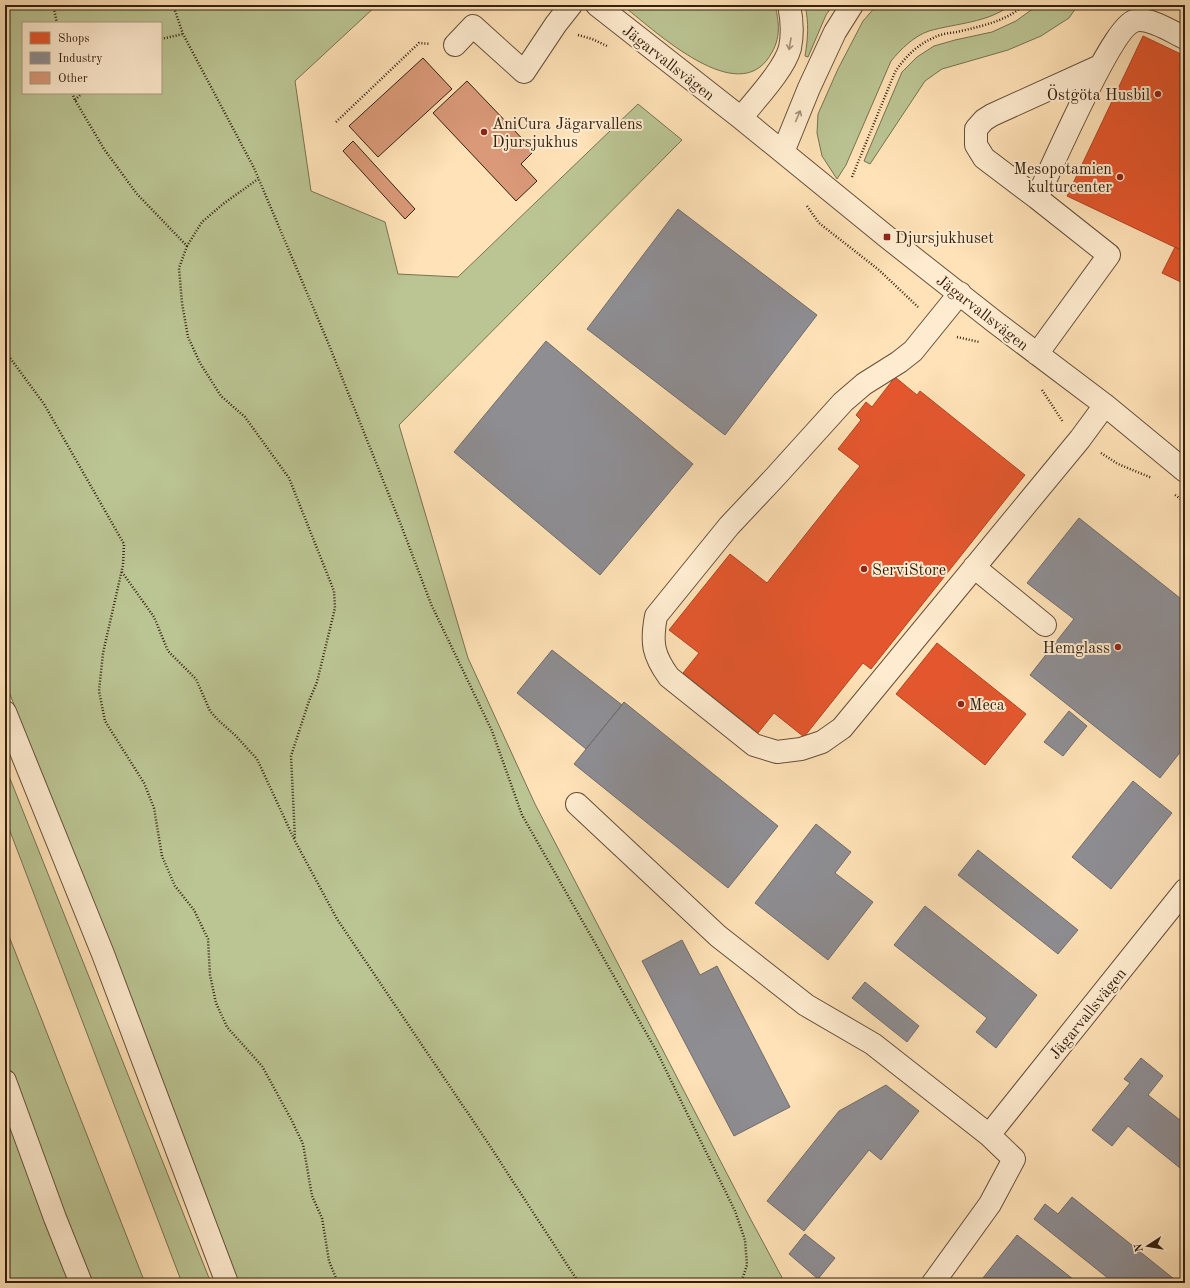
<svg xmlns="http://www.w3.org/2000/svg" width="1190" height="1288" font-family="'Old Standard TT',serif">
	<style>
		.green { fill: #bbc493; stroke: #777252; fill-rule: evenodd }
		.shops { fill: #e4572e; stroke: #af4625 }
		.industry { fill: #8d8d92; stroke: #726c6b }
		.building { fill: #da9979; stroke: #332010 }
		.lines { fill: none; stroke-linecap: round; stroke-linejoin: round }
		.minor-casing { stroke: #66503a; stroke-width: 24 }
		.path { stroke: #332010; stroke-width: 2.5; stroke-dasharray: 1 2; stroke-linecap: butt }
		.minor { stroke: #ffecd0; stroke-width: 22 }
		.oneway { stroke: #a3907a }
		.poi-dot { fill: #8f2418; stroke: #ffecd0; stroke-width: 1.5 }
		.labels { text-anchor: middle; stroke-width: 4; stroke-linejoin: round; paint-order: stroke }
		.street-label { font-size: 16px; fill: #332010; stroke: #ffecd0 }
		.poi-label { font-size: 16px; fill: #332010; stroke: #ffecd0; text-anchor: start }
	</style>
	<rect width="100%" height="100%" fill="#ffe2b7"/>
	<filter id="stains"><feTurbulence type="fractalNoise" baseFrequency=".005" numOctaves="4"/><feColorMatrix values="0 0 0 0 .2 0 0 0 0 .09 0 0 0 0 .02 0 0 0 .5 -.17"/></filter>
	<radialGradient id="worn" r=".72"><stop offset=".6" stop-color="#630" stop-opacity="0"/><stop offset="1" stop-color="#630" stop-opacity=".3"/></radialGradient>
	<path class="green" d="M 5,5 L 377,5 L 295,81 L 311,191 L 385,222 L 398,274 L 458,277 L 638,104 L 682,140 L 399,425 L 468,658 L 535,804 L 750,1218 L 785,1283 L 235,1283 L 110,944 L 5,682 ZM 23,23 L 161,23 L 161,93 L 23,93 Z
		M 622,5 L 775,5 C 780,26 781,41 767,60 C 732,105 652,28 622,5 Z
		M 805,5 L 833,5 L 826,15 L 808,57 L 805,56 C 808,39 809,23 805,5 Z
		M 877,5 L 1011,5 C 987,23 957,23 929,31 C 914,36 901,49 891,61 L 846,165 L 837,179 L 822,156 L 817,133 L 818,114 L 838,69 L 863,21 Z
		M 1038,5 L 1078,5 L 1069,18 L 1041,36 L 1008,50 L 942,69 L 925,81 L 870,164 L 864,161 L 902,72 L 917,57 L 934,46 L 955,40 L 992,32 L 1016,21 Z
		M 5,766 L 211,1283 L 182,1283 L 5,818 Z
		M 5,926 L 145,1283 L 5,1283 Z"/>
	<path class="shops" d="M 1143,36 L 1185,56 L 1185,252 L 1067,196 Z
		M 1175,247 L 1185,252 L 1185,284 L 1162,273 Z
		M 895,377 L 917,395 L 920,391 L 1025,475 L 871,669 L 863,663 L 804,737 L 774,713 L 758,733 L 683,673 L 699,653 L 669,630 L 730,554 L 767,583 L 860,466 L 838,449 L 861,420 L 856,415 L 866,402 L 872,407 Z
		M 937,643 L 1026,714 L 985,765 L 896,694 Z"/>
	<path class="industry" d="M 678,209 L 817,315 L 725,435 L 587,329 Z
		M 546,341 L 693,464 L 600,575 L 454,452 Z
		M 1079,518 L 1185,602 L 1185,746 L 1160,778 L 1030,675 L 1074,619 L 1027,583 Z
		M 552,650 L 622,705 L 586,749 L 517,693 Z
		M 624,702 L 778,826 L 728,888 L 574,764 Z
		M 1069,711 L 1087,726 L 1063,756 L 1044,742 Z
		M 1133,781 L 1172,813 L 1111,889 L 1072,857 Z
		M 816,824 L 851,852 L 835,873 L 873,902 L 828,960 L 755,903 Z
		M 978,850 L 1078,930 L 1058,954 L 958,875 Z
		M 925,906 L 1037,995 L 996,1048 L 976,1032 L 987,1018 L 894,945 Z
		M 682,940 L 700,975 L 717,966 L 790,1107 L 734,1136 L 642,961 Z
		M 865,982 L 919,1026 L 907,1042 L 852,998 Z
		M 1141,1058 L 1163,1076 L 1148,1095 L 1185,1124 L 1185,1172 L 1128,1126 L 1112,1146 L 1092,1130 L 1130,1083 L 1124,1079 Z
		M 886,1085 L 919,1111 L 881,1160 L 869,1150 L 804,1231 L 767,1201 L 839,1111 Z
		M 1072,1197 L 1174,1279 L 1170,1283 L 1114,1283 L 1034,1219 L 1045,1204 L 1058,1214 Z
		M 805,1234 L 835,1258 L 818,1279 L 789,1254 Z
		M 1017,1235 L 1078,1283 L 979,1283 Z"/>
	<path class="building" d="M 423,58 L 452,89 L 378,157 L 349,126 Z
		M 467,81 L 534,151 L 521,164 L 537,181 L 516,201 L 433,113 Z
		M 353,141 L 415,209 L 405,219 L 343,151 Z"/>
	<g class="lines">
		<defs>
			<path id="minor" d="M 597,5 L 741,118 L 887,237 L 995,322 L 1105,405 L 1185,471
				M 455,45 L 473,26 L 524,72 L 556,24 L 571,5
				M 741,118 C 755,100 784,70 790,48 C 793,33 792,19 789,5
				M 783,152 L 809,88 L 835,32 L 852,5
				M 1037,198 L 984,158 L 976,145 L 976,129 L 984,120 L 992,115 L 1100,66
				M 960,293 L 913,351 L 899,362 L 864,384 L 843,402 L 776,476 L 729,526 L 656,616 C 651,643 653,655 669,677 L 754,745 L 777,752 L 801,749 L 822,742 L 842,728 L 1080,439 L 1105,405
				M 1037,354 L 1109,255 L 1037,198 C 1051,169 1111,29 1134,21 C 1148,16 1172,32 1185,38
				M 974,567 L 1045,625
				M 5,712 L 103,954 L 227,1283
				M 577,804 L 718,936 L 806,1005 L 873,1044 L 989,1135 L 1014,1159 L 990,1204 L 933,1283
				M 5,1081 L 55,1218 L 81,1283
				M 989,1135 L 1185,890"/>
		</defs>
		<use href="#minor" class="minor-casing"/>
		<path class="path" d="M 53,5 L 57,23
			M 173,5 L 183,34 L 254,168 L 327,340 L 401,525 L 431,604 L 492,731 L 522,815 L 657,1052 L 735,1211 L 745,1240 L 747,1265 L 741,1283
			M 578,35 L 592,39 L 607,46
			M 161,39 L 183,34
			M 72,93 L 75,100 L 104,149 L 137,194 L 187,246 L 202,222 L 223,204 L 258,179
			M 75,100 L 82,93
			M 336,122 L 419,43 L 430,44
			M 852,177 L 895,72 C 905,57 917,45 933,38 C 940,34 949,33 957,32 C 981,26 1005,22 1024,5
			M 807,206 L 819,223 L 879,270 L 918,307
			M 187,246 L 179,268 L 182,303 L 188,337 L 200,363 L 221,396 L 245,417 L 289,478 L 334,591 L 335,608 L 317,682 L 309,701 L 291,756 L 295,839
			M 957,337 L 979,342
			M 5,351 L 44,404 L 124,544 L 123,565 L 103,653 L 99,691 L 105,721 L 144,783 L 154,808 L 162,856 L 175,886 L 194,910 L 208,939 L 210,975 L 216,1003 L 227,1027 L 262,1066 L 291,1119 L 303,1144 L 312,1196 L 322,1218 L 329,1261 L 338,1283
			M 1042,390 L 1063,422
			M 1101,453 L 1118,464 L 1152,478
			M 1175,495 L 1185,502
			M 122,572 L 154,617 L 168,651 L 196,679 L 210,711 L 219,721 L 235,735 L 257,759 L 295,841 L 337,919 L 486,1140 L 579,1283"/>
		<use href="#minor" class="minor"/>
	</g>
	<defs><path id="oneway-shaft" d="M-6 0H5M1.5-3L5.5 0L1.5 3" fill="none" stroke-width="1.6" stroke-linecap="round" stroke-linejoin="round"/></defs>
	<g class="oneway">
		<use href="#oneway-shaft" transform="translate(790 44) rotate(100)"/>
		<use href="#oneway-shaft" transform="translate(798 116) rotate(-67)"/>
	</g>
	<g class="poi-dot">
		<circle cx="1158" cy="94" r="4"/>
		<circle cx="484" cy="132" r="4"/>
		<circle cx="1120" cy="177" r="4"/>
		<rect x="883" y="233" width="8" height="8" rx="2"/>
		<circle cx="864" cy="569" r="4"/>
		<circle cx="1118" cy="647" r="4"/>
		<circle cx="961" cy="704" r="4"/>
	</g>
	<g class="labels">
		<g class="street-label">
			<text transform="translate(669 62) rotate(38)" y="6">Jägarvallsvägen</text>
			<text transform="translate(983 312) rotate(38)" y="6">Jägarvallsvägen</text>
			<text transform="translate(1087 1013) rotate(-51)" y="6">Jägarvallsvägen</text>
		</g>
		<g class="poi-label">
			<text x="1150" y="100" text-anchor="end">Östgöta Husbil</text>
			<text x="492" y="129">AniCura Jägarvallens<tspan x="492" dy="18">Djursjukhus</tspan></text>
			<text x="1112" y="174" text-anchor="end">Mesopotamien<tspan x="1112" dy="18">kulturcenter</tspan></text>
			<text x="895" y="243">Djursjukhuset</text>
			<text x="872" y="575">ServiStore</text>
			<text x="1110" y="653" text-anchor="end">Hemglass</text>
			<text x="969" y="710">Meca</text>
		</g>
	</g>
	<rect width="1190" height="1288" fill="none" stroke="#ffe2b7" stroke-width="20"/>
	<rect x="6" y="6" width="1178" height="1276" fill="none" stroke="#332010" stroke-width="2"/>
	<rect x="10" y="10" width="1170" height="1268" fill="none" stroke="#332010"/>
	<rect x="22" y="22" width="140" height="72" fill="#ffecd0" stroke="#ad9a83"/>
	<rect x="30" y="32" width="20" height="12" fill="#e4572e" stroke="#ad9a83"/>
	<text x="58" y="42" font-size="12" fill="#332010">Shops</text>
	<rect x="30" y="52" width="20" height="12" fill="#8d8d92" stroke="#ad9a83"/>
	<text x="58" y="62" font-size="12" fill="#332010">Industry</text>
	<rect x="30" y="72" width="20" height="12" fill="#da9979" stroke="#ad9a83"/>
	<text x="58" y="82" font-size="12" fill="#332010">Other</text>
	<g transform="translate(1148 1246) rotate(258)" stroke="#ffecd0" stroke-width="3" paint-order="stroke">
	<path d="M0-3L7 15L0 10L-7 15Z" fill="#332010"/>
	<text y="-6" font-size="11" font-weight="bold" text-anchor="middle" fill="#332010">N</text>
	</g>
	<rect width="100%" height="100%" filter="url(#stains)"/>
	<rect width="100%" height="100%" fill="url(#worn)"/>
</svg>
